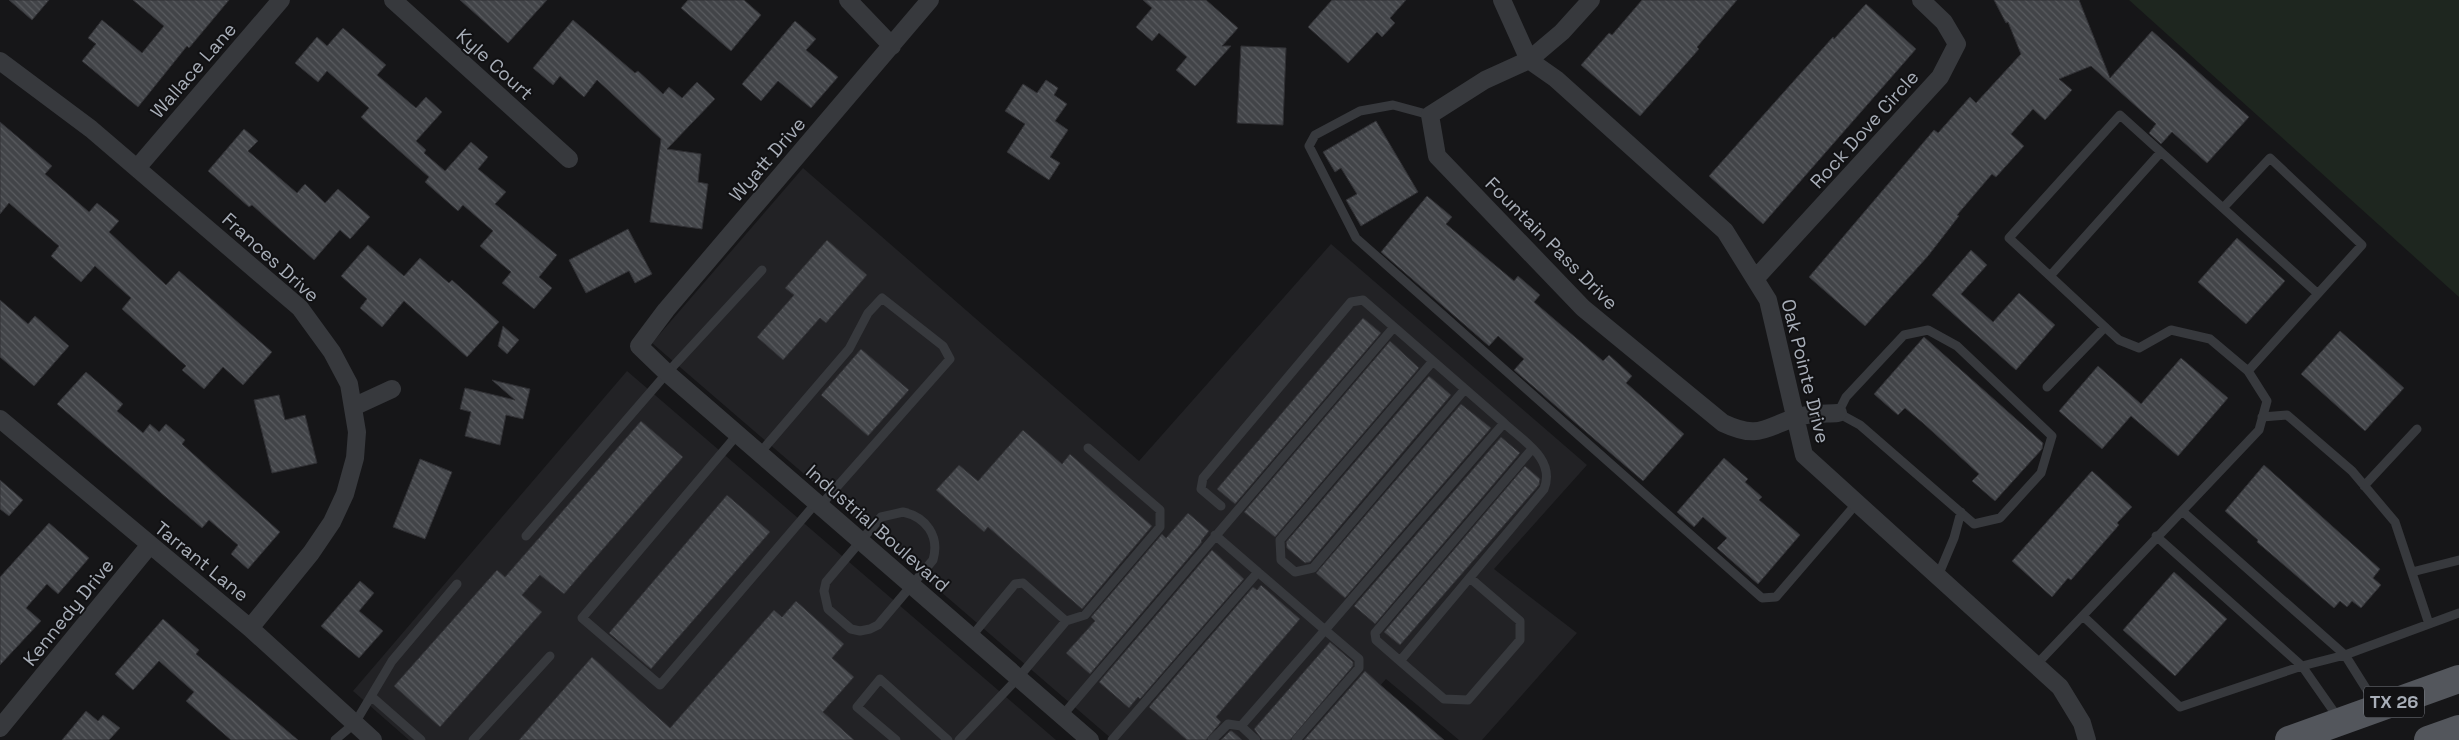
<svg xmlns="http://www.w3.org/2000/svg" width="2459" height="740" font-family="'Space Grotesk',sans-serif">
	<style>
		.built { fill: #222225 }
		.green { fill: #1e261f }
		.building { fill: url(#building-back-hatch); stroke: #303034 }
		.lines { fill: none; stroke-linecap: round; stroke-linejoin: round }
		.service { stroke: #37393d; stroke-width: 9 }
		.minor { stroke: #37393d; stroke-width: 18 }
		.primary { stroke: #53565c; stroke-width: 28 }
		.labels { text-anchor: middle; stroke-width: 4; stroke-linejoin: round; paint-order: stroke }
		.shield { fill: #111113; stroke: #7b7f86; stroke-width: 1 }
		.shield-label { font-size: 18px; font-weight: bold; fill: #a8aeb8 }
		.street-label { font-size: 19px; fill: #a8aeb8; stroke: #111113 }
	</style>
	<defs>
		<pattern id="building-back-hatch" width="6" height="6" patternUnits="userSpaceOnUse" patternTransform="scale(1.25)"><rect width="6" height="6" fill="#424448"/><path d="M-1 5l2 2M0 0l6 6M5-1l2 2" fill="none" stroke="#5a5c60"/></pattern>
	</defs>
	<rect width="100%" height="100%" fill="#161618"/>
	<path class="built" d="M 803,168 L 1139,461 L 1331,244 L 1587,465 L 1494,569 L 1577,633 L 1482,740 L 1459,740 L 1386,679 L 1332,740 L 1113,740 L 652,343 Z
		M 627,371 L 1056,740 L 409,740 L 353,691 Z"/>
	<path class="green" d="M 2129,0 L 2459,0 L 2459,297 Z"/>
	<path class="building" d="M 9,0 L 49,0 L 32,20 Z
		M 133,0 L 229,0 L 189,48 L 187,46 L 138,107 L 82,61 L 96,44 L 88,38 L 102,20 L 142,53 L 164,26 Z
		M 460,0 L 547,0 L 508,43 Z
		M 688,0 L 744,0 L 761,15 L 731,51 L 681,8 Z
		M 1143,0 L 1206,0 L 1238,28 L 1222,46 L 1231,46 L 1195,86 L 1176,70 L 1187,57 L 1159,33 L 1152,41 L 1136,27 L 1152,8 Z
		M 1332,0 L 1406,0 L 1390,18 L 1395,23 L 1382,37 L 1377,32 L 1348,63 L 1308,27 Z
		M 1642,0 L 1737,0 L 1697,47 L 1699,49 L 1640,116 L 1581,65 L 1609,33 L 1612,35 Z
		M 1994,0 L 2079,0 L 2110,78 L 2152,31 L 2249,117 L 2207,163 L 2172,132 L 2161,144 L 2149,133 L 2156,124 L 2091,66 L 2059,79 L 2072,90 L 2045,120 L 2033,109 L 2011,134 L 2024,146 L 1996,177 L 1992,174 L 1957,215 L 1959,216 L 1928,256 L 1865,326 L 1809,277 L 1934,130 L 1938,133 L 1970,97 L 1976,103 L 2021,54 L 2008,22 L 2006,23 Z
		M 1866,4 L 1916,49 L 1763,224 L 1709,176 L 1833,37 L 1834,39 Z
		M 573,20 L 635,73 L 638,71 L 663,94 L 669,87 L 682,98 L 697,82 L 715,99 L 667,149 L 701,154 L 698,182 L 708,184 L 702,229 L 650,222 L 661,139 L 597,80 L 584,97 L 560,76 L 553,85 L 533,68 Z
		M 795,21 L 816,39 L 806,50 L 838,77 L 811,108 L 778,81 L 761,101 L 742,84 Z
		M 343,28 L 386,65 L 377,75 L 416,108 L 426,97 L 442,112 L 416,141 L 426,150 L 424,153 L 445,171 L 471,142 L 488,157 L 478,169 L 506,192 L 495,204 L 557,255 L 539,277 L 552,288 L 534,309 L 502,283 L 511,272 L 480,246 L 493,231 L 463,205 L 458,211 L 425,182 L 429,177 L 361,117 L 369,108 L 327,71 L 318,82 L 295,63 L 317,37 L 327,46 Z
		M 1241,46 L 1286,48 L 1283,125 L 1237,123 Z
		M 1046,80 L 1058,88 L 1054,95 L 1067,104 L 1055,121 L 1068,130 L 1050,157 L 1060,163 L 1049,180 L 1007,152 L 1025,124 L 1005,111 L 1023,84 L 1037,93 Z
		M 1376,121 L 1418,192 L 1361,226 L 1346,200 L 1357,194 L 1341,168 L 1335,172 L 1323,152 Z
		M 0,122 L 52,166 L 45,174 L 89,212 L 97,203 L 119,221 L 109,232 L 166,285 L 179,271 L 272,352 L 243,385 L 223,367 L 204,389 L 182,370 L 186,366 L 122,309 L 131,298 L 95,266 L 81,282 L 51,256 L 59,246 L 9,203 L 0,214 Z
		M 244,129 L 258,141 L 248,151 L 297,193 L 305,184 L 325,203 L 338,189 L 370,217 L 350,239 L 340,230 L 314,260 L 252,205 L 249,207 L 208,171 Z
		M 1427,196 L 1452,217 L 1446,224 L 1514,281 L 1518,276 L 1540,295 L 1534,302 L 1603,361 L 1609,355 L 1632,376 L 1626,383 L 1684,434 L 1643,481 L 1514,370 L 1524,359 L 1498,336 L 1489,346 L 1381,252 Z
		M 628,229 L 652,274 L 635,283 L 629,271 L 586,293 L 569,260 Z
		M 2237,238 L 2285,281 L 2246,324 L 2198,282 Z
		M 827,240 L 867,275 L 826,323 L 820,318 L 783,360 L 757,337 L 794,295 L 785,288 Z
		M 368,245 L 404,276 L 420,258 L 449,283 L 452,280 L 499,322 L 467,357 L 404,301 L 382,327 L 360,308 L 367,299 L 341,276 Z
		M 1971,250 L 1987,265 L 1961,294 L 1993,322 L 2019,293 L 2055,325 L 2016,370 L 1932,295 Z
		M 0,300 L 28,324 L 35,316 L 69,346 L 34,386 L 0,357 Z
		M 1363,318 L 1381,333 L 1235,504 L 1217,489 Z
		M 503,326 L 519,340 L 507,354 L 498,346 Z
		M 2340,331 L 2404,388 L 2365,431 L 2301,374 Z
		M 1924,337 L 2043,443 L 2042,449 L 1995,501 L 1972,481 L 1979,474 L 1923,423 L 1905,408 L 1898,415 L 1874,394 Z
		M 1390,341 L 1419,368 L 1275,537 L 1244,512 Z
		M 861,349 L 909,390 L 868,436 L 821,395 Z
		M 2181,358 L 2228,398 L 2178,456 L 2131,416 L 2102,449 L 2059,411 L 2098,366 L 2141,404 Z
		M 86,372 L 123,404 L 117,411 L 143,433 L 150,424 L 159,432 L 166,424 L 185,440 L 182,444 L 280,532 L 248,569 L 231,554 L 238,545 L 209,520 L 202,528 L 57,404 Z
		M 1429,376 L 1451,395 L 1310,562 L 1305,563 L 1287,548 L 1286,542 Z
		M 492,380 L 530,389 L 523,419 L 506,415 L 500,445 L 465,436 L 471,412 L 460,409 L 465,388 L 515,400 Z
		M 279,395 L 285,420 L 305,415 L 317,463 L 272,473 L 254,400 Z
		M 1461,404 L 1491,428 L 1345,598 L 1316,573 Z
		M 641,421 L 683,457 L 564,594 L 540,575 L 522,595 L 542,612 L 440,727 L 394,686 L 497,570 L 505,577 Z
		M 1023,430 L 1062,464 L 1070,454 L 1152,526 L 1082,609 L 988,527 L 984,532 L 936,490 L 959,465 L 978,481 Z
		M 1501,437 L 1520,453 L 1375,624 L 1373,622 L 1354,606 Z
		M 1724,458 L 1748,479 L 1745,482 L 1762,497 L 1759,500 L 1800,535 L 1758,584 L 1717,548 L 1727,538 L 1703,517 L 1694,527 L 1677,512 Z
		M 420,459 L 452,472 L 425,539 L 393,527 Z
		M 2264,465 L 2380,569 L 2373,578 L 2381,585 L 2361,608 L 2352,601 L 2347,607 L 2340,601 L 2334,608 L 2257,542 L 2258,540 L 2225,511 Z
		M 1525,466 L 1540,479 L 1539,485 L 1400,645 L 1384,632 Z
		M 2092,471 L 2132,507 L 2117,523 L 2119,525 L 2071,580 L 2068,578 L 2052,597 L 2012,561 Z
		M 0,480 L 23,500 L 9,516 L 0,509 Z
		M 727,495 L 770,532 L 651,669 L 609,633 Z
		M 1188,513 L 1209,531 L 1201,541 L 1202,542 L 1090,674 L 1066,653 L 1095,621 L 1091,617 L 1162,534 L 1166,538 Z
		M 49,523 L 89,558 L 58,594 L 47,584 L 26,608 L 41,621 L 0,665 L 0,577 Z
		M 1212,550 L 1244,579 L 1140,699 L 1138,697 L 1129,708 L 1099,682 Z
		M 2174,572 L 2227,619 L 2175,676 L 2123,630 Z
		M 360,581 L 374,593 L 359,611 L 383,631 L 359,658 L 321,626 Z
		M 1261,585 L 1300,619 L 1216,717 L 1221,722 L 1206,740 L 1187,740 L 1149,707 L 1253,587 L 1257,590 Z
		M 796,601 L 844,644 L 832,658 L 854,677 L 823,712 L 854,740 L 519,740 L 592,657 L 670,728 L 774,610 L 782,617 Z
		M 163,619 L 199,650 L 196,654 L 298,740 L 231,740 L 186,701 L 194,692 L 159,661 L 133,690 L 115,674 Z
		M 1330,642 L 1353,662 L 1353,666 L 1290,740 L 1262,740 L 1254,729 Z
		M 1365,671 L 1378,683 L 1444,740 L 1304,740 Z
		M 86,711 L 98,721 L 103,715 L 120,728 L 109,740 L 62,740 Z
		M 1230,731 L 1232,731 L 1242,740 L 1221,740 Z"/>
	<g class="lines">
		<path class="service" d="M 1430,115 L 1393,105 L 1360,111 L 1315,135 L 1309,146 L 1356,238 L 1762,598 L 1776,597 L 1857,503
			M 2223,208 L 2270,158 L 2362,245 L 2248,371
			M 2050,276 L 2161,152
			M 1928,330 L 1957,346 L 2052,436 L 2041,473 L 2000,518 L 1974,524 L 1860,425 L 1838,413 L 1846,397 L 1904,335 Z
			M 1433,361 L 1280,540 L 1281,560 L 1295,572 L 1313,568 L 1465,389
			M 2047,387 L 2105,327
			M 2262,417 L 2287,415 L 2352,471 L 2395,522 L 2429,624
			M 737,435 L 582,618 L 660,685 L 816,503
			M 759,454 L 849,349 L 868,313 L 882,298 L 943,346 L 950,359 L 820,506
			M 2364,486 L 2417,429
			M 1221,506 L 1201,489 L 1203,478 L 1351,302 L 1363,300 L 1504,423
			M 2182,511 L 2345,655 L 2377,706
			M 903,512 C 926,517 940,536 933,560 L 878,625 L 870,629 L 860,631 L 851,629 L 828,609 L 824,591 L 826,582 L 881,517 Z
			M 1215,535 L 1325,630 L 1241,726
			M 526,536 L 667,373 L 762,270
			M 2156,536 L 2302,666 L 2339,719
			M 2412,572 L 2459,560
			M 1938,576 L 1954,538 L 1961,512
			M 2083,616 L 2180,707 L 2302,666 L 2345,655 L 2459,613
			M 971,637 L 1015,584 L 1023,583 L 1066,621
			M 1400,661 L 1376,640 L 1375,633 L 1532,449
			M 2036,665 L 2259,430 L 2267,401 L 2248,371 L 2210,339 L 2171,330 L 2139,348 L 2119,340 L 2009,238 L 2120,115 L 2317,293
			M 372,697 L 421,740
			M 1062,716 L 1394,327
			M 335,740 L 355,723 L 392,661 L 457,584
			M 473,740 L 550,656
			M 896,740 L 857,707 L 880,679 L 948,740
			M 959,740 L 1018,678 L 1066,621 L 1085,615 L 1160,527 L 1160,510 L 1088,448
			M 1112,740 L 1258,572
			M 1212,740 L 1228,724 L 1241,726 L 1256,740
			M 1296,740 L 1359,668 L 1359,659 L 1325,630 L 1504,423 C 1523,441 1556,459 1544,489 L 1400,661 L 1444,699 L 1468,700 L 1520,640 L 1520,621 L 1470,578"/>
		<path class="minor" d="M 393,0 L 569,159
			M 848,0 L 892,46
			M 930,0 L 666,310 L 639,346 L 667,373 L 1090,740
			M 1502,0 L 1529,60 L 1556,79 L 1725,231 L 1768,300 L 1804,455 L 2060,687 L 2082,723 L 2087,740
			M 1591,0 L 1562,32 L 1529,60 L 1485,80 L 1430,115 L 1437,156 L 1583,308 L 1723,423 C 1757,439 1763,429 1794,418 C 1807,413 1824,414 1838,413
			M 0,61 L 91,129 L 300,308 L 332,352 L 349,384 L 357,432 L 355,458 L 345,494 L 332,522 L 311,553 L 250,628
			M 137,168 L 281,0
			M 1755,279 L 1940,77 L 1957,44 L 1944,22 L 1921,0
			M 353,407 L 392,389
			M 0,419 L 250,628 L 373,740
			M 0,728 L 149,546"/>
		<path class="primary" d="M 2289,740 L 2459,679
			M 2428,740 L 2459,729"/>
	</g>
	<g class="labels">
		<rect class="shield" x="2364" y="686.5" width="60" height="31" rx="4"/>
		<g class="shield-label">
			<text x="2394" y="708">TX 26</text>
		</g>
		<g class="street-label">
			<text transform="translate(495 64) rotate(42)" y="7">Kyle Court</text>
			<text transform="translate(193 70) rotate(-49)" y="7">Wallace Lane</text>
			<text transform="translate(1864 129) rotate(-48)" y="7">Rock Dove Circle</text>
			<text transform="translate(767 159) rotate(-49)" y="7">Wyatt Drive</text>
			<text transform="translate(1552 243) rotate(45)" y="7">Fountain Pass Drive</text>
			<text transform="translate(271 257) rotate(42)" y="7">Frances Drive</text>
			<text transform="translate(1806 371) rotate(76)" y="7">Oak Pointe Drive</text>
			<text transform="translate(878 528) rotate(41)" y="7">Industrial Boulevard</text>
			<text transform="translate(202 561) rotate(39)" y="7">Tarrant Lane</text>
			<text transform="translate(68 612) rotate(-51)" y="7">Kennedy Drive</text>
		</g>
	</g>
</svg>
